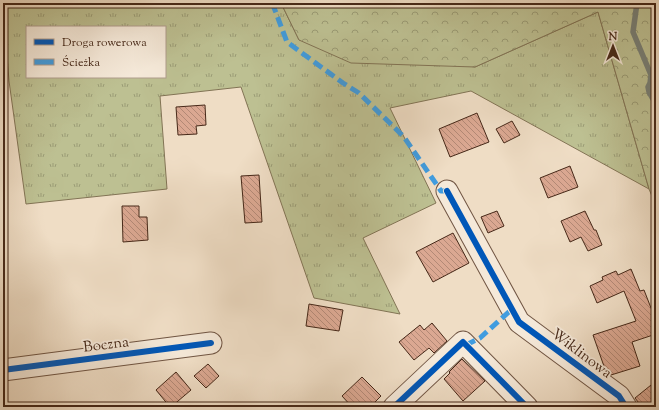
<svg xmlns="http://www.w3.org/2000/svg" width="659" height="410" font-family="'Sorts Mill Goudy',serif">
	<style>
		.grass { fill: url(#grass-tufts); stroke: #827455; fill-rule: evenodd }
		.forest { fill: url(#forest-crowns); stroke: #827455 }
		.lines { fill: none; stroke-linecap: round; stroke-linejoin: round }
		.stream { stroke: #788077; stroke-width: 5.5 }
		.building { fill: url(#building-back-hatch); stroke: #462818 }
		.street-casing { stroke: #705543; stroke-width: 23 }
		.street { stroke: #f5e9d9; stroke-width: 21 }
		.quiet { stroke: #409cdf; stroke-width: 5; stroke-dasharray: 10 5; stroke-linecap: butt }
		.cycleway-casing { stroke: #f5e9d9; stroke-width: 8 }
		.cycleway { stroke: #0057b8; stroke-width: 6 }
		.labels { text-anchor: middle; stroke-width: 3.5; stroke-linejoin: round; paint-order: stroke }
		.street-label { font-size: 15px; fill: #462818; stroke: #f5e9d9 }
	</style>
	<defs>
		<pattern id="grass-tufts" width="24" height="20" patternUnits="userSpaceOnUse"><rect width="24" height="20" fill="#bdc092"/><path d="M3 7l-1-3M5 7V3M7 7l1-3M15 17l-1-3M17 17v-4M19 17l1-3" fill="none" stroke="#9b9c76"/></pattern>
		<pattern id="forest-crowns" width="20" height="18" patternUnits="userSpaceOnUse"><rect width="20" height="18" fill="#bdc092"/><path d="M2 6a3 3 0 1 1 6 0M12 15a3 3 0 1 1 6 0" fill="none" stroke="#9b9c76"/></pattern>
		<pattern id="building-back-hatch" width="6" height="6" patternUnits="userSpaceOnUse"><rect width="6" height="6" fill="#dba892"/><path d="M-1 5l2 2M0 0l6 6M5-1l2 2" fill="none" stroke="#b38976"/></pattern>
	</defs>
	<rect width="100%" height="100%" fill="#efddc5"/>
	<filter id="stains"><feTurbulence type="fractalNoise" baseFrequency=".005" numOctaves="4"/><feColorMatrix values="0 0 0 0 .2 0 0 0 0 .09 0 0 0 0 .02 0 0 0 .5 -.17"/></filter>
	<radialGradient id="worn" r=".72"><stop offset=".6" stop-color="#630" stop-opacity="0"/><stop offset="1" stop-color="#630" stop-opacity=".3"/></radialGradient>
	<path class="grass" d="M 44,3 L 281,3 L 299,40 L 475,67 L 598,12 L 649,189 L 471,91 L 390,108 L 436,203 L 363,238 L 400,314 L 314,298 L 241,87 L 160,96 L 167,189 L 26,204 L 9,81 L 3,4 ZM 27,27 L 165,27 L 165,77 L 27,77 Z"/>
	<path class="forest" d="M 281,3 L 656,3 L 656,206 L 649,189 L 598,12 L 475,67 L 351,63 L 299,40 Z"/>
	<g class="lines">
		<path class="stream" d="M 637,3 L 633,32 L 651,75 L 650,83 L 648,87 L 649,92 L 656,104"/>
	</g>
	<path class="building" d="M 205,105 L 206,125 L 196,126 L 197,134 L 178,135 L 176,107 Z
		M 477,113 L 489,142 L 450,157 L 439,129 Z
		M 512,121 L 520,135 L 504,143 L 496,129 Z
		M 570,166 L 578,187 L 548,198 L 540,178 Z
		M 259,175 L 262,222 L 245,223 L 241,176 Z
		M 122,206 L 139,206 L 139,217 L 147,217 L 148,240 L 123,242 Z
		M 497,211 L 504,226 L 488,233 L 481,217 Z
		M 585,211 L 594,230 L 596,230 L 602,245 L 588,251 L 581,237 L 570,242 L 561,221 Z
		M 453,233 L 469,263 L 433,282 L 416,252 Z
		M 631,269 L 640,291 L 644,290 L 651,308 L 656,307 L 656,334 L 632,342 L 640,366 L 611,375 L 606,372 L 593,335 L 636,321 L 624,291 L 597,303 L 590,286 L 603,280 L 602,277 L 616,271 L 618,275 Z
		M 309,304 L 343,310 L 339,331 L 306,326 Z
		M 432,323 L 447,341 L 434,353 L 429,348 L 414,360 L 399,342 L 420,325 L 424,330 Z
		M 462,359 L 485,381 L 463,401 L 444,379 L 450,373 L 449,372 Z
		M 208,364 L 219,376 L 206,388 L 194,376 Z
		M 176,372 L 191,390 L 171,407 L 170,407 L 156,390 Z
		M 362,377 L 381,396 L 370,407 L 352,407 L 342,396 Z
		M 656,381 L 656,407 L 642,407 L 635,398 Z"/>
	<g class="lines">
		<defs>
			<path id="street" d="M 447,191 L 519,322 L 619,396 L 626,407
				M 3,370 L 211,343
				M 394,407 L 463,342 L 527,407"/>
		</defs>
		<use href="#street" class="street-casing"/>
		<use href="#street" class="street"/>
		<path class="quiet" d="M 273,3 L 273,5 L 287,42 L 343,83 L 359,93 L 404,137 L 441,191 L 447,191
			M 466,345 L 480,338 L 512,309"/>
		<defs>
			<path id="cycleway" d="M 447,191 L 519,322 L 619,396 L 626,407
				M 3,370 L 211,343
				M 394,407 L 463,342 L 527,407"/>
		</defs>
		<use href="#cycleway" class="cycleway-casing"/>
		<use href="#cycleway" class="cycleway"/>
	</g>
	<g class="labels">
		<g class="street-label">
			<text transform="translate(106 344) rotate(-7)" y="5">Boczna</text>
			<text transform="translate(582 353) rotate(37)" y="5">Wiklinowa</text>
		</g>
	</g>
	<rect width="659" height="410" fill="none" stroke="#efddc5" stroke-width="16"/>
	<rect x="4" y="4" width="651" height="402" fill="none" stroke="#462818" stroke-width="2"/>
	<rect x="8" y="8" width="643" height="394" fill="none" stroke="#462818"/>
	<rect x="26" y="26" width="140" height="52" fill="#f5e9d9" stroke="#af9c8c"/>
	<rect x="34" y="39" width="20" height="6" fill="#0057b8" stroke="#af9c8c"/>
	<text x="62" y="46" font-size="12" fill="#462818">Droga rowerowa</text>
	<rect x="34" y="59" width="20" height="6" fill="#409cdf" stroke="#af9c8c"/>
	<text x="62" y="66" font-size="12" fill="#462818">Ścieżka</text>
	<g transform="translate(613 46)" stroke="#f5e9d9" stroke-width="3" paint-order="stroke">
	<path d="M0-3L7 15L0 10L-7 15Z" fill="#462818"/>
	<text y="-6" font-size="11" font-weight="bold" text-anchor="middle" fill="#462818">N</text>
	</g>
	<rect width="100%" height="100%" filter="url(#stains)"/>
	<rect width="100%" height="100%" fill="url(#worn)"/>
</svg>
